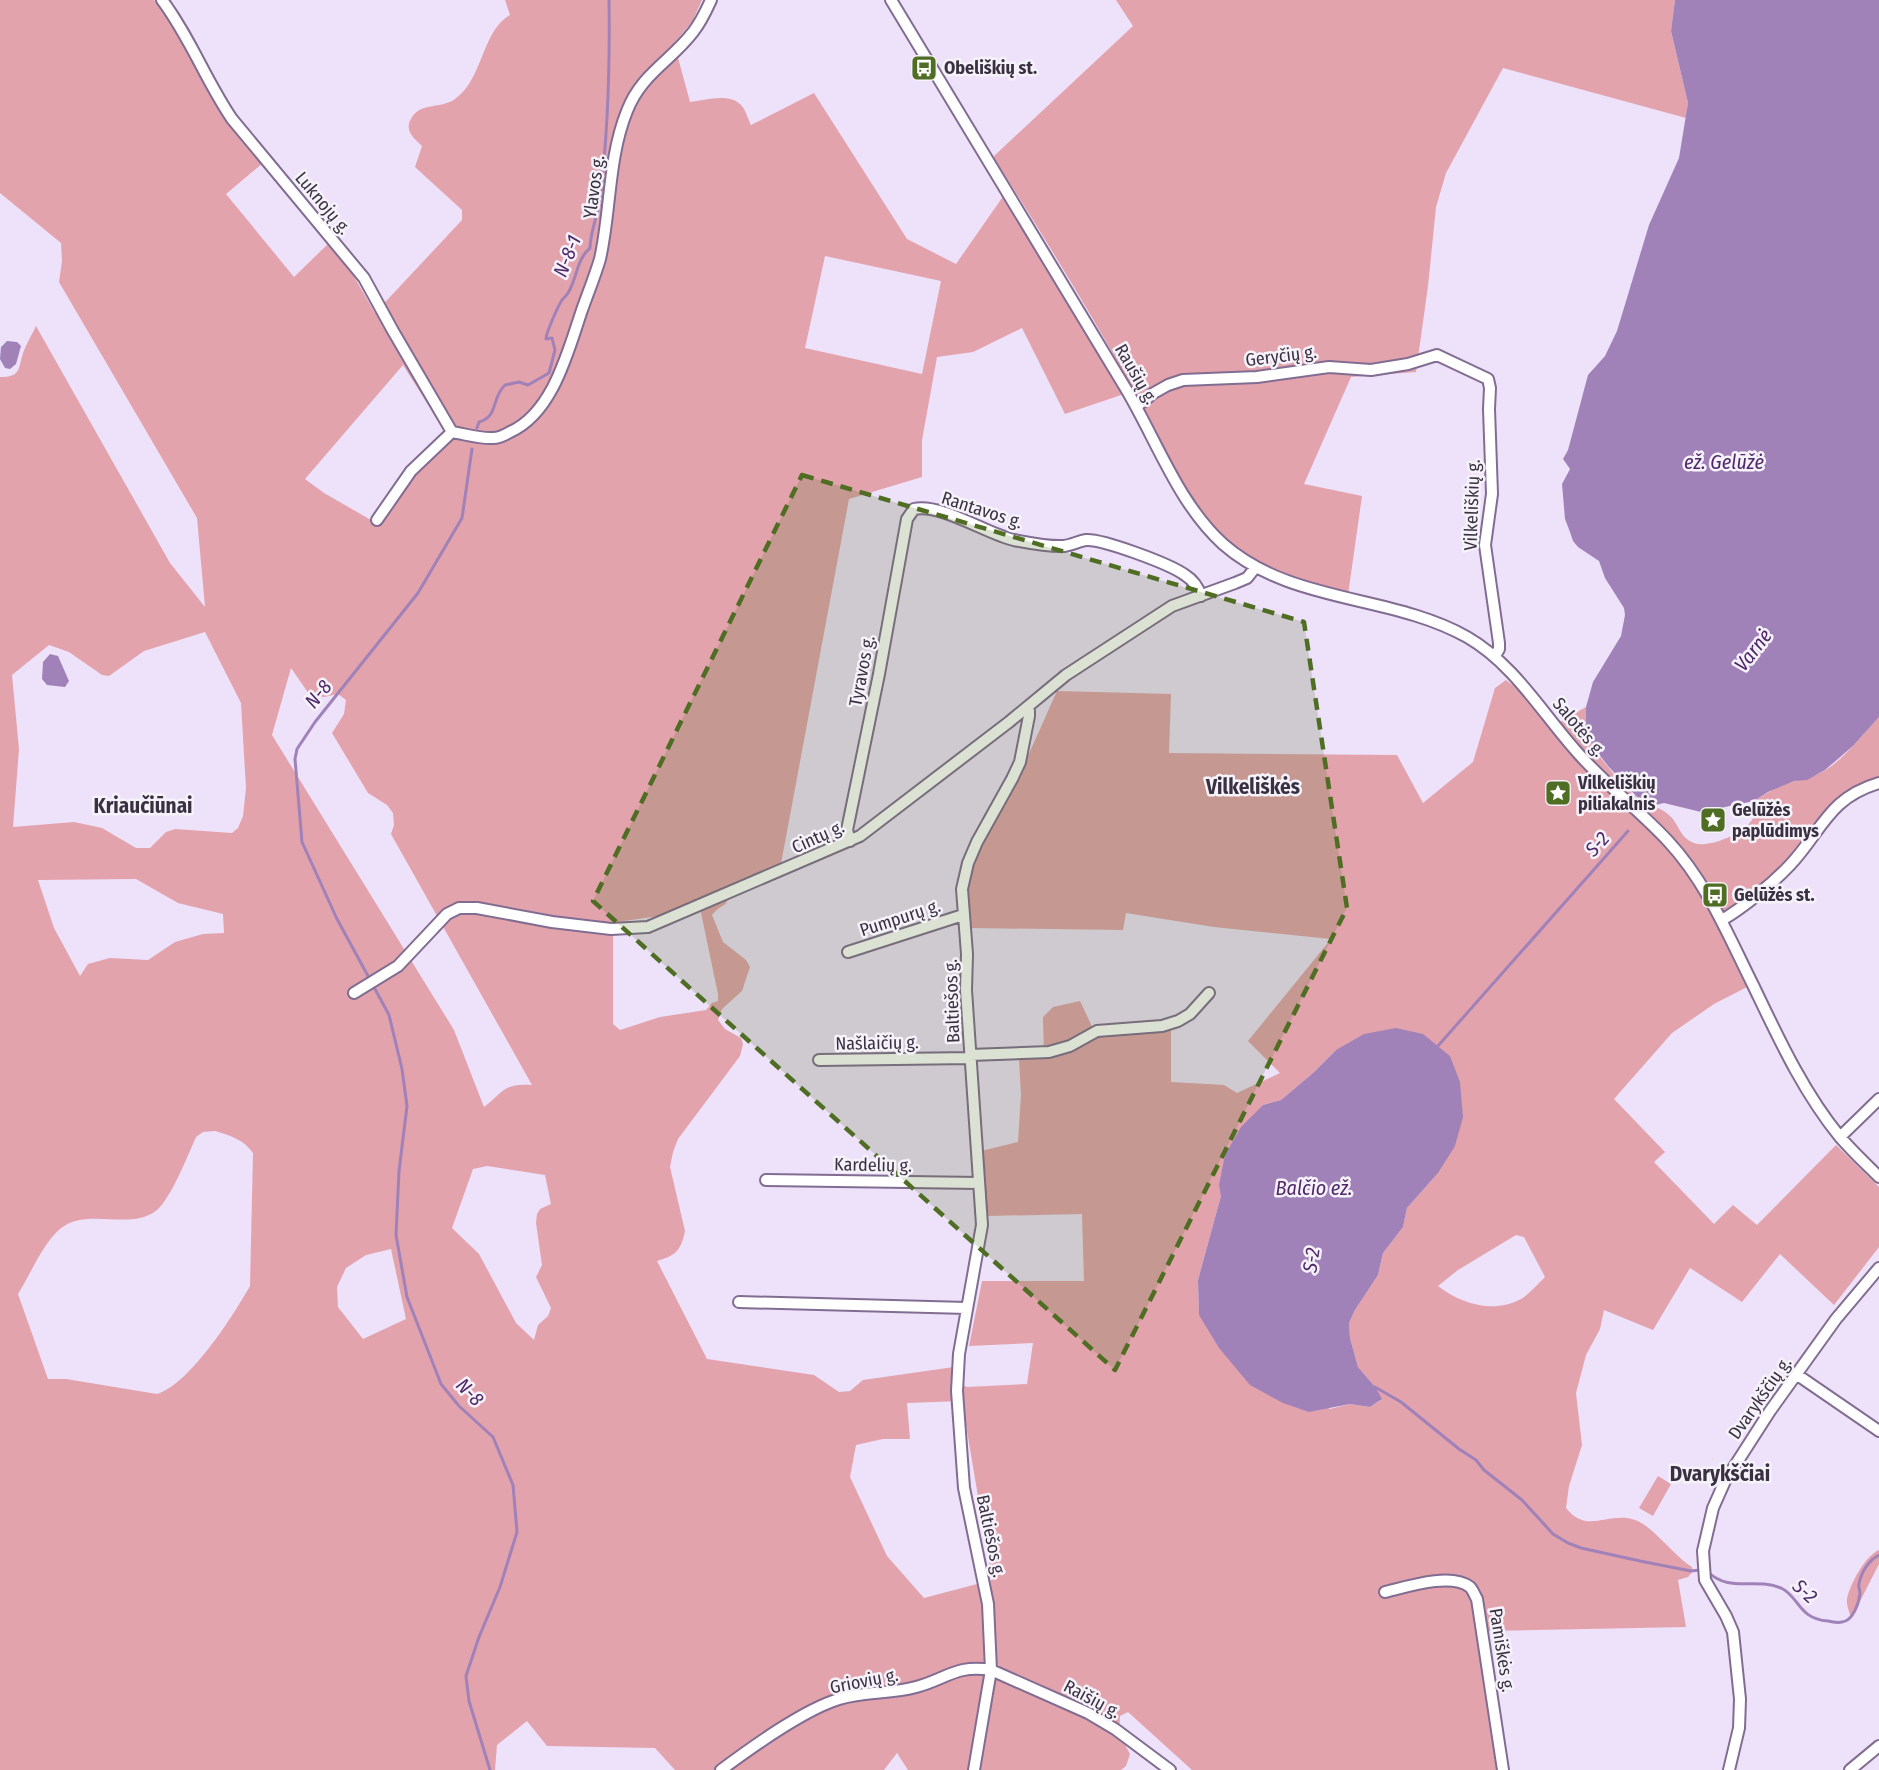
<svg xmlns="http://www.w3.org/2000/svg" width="1879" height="1770" font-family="'Fira Sans Condensed',sans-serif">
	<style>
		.green { fill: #e3a3ad; fill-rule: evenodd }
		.water { fill: #a082b9 }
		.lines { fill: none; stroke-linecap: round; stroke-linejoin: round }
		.stream { stroke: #a082b9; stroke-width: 3 }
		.minor-casing { stroke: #816d92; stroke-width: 14 }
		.minor { stroke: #fff; stroke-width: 10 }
		.marked { fill: #4f6e24; fill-opacity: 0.2; stroke: #4f6e24; stroke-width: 4.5; stroke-dasharray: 12 8; stroke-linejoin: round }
		.labels { text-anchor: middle; stroke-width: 5; stroke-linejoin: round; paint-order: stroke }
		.poi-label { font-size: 18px; font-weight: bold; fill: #393141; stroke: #f6f2fa; text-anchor: start }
		.street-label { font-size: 18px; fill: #393141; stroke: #f6f2fa }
		.water-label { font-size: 20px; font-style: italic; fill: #4e276a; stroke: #f6f2fa }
		.quarter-label { font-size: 21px; font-weight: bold; fill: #393141; stroke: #f6f2fa }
	</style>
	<rect width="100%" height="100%" fill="#eee1fa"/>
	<path class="green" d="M 0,0 L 154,0 L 168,15 L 263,163 L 226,194 L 294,277 L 331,241 L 345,261 L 375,313 L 462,220 L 462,210 L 415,167 L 422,146 C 414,138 404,131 411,119 C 419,102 442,109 455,99 C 483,80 482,30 510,15 L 505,0 L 702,0 L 692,22 L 674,43 L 690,102 C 705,100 731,92 742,106 C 746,111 748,119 751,125 L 814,93 L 907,239 L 956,264 L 1004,195 L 1124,394 L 1065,414 L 1022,328 L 973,352 L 937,357 L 922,440 L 922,477 L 849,499 L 780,869 L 727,887 C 730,910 723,901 712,915 L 723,942 L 746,960 L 750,967 L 742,991 L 722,1009 L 718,1020 L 725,1029 L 741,1038 L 743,1044 L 740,1056 L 678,1139 L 673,1152 L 670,1167 L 685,1231 C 681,1251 675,1256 657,1261 L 707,1359 L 814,1375 L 839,1392 L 850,1391 L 863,1380 L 954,1367 L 953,1380 L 967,1387 L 1027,1384 L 1033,1343 L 969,1346 L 982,1281 L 1084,1281 L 1082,1214 L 986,1216 L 981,1151 L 1018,1142 L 1021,1095 L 1019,1059 L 1044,1055 L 1043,1017 L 1053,1007 L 1080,1001 L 1097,1037 L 1171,1026 L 1171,1082 L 1224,1085 L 1237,1093 L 1280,1073 L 1248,1041 L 1331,939 L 1214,927 L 1126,913 L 1123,930 L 969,928 C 957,867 1001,814 1025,762 C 1036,739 1046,715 1057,691 L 1171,694 L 1169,753 L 1397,755 L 1423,803 L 1473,762 L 1495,688 L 1506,680 L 1520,691 L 1549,728 L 1586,707 C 1586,714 1584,723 1585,729 C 1587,745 1625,789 1638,798 C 1647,804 1664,809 1670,816 C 1679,824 1679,837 1694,843 C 1712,850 1768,825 1754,801 C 1766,793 1777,787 1791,782 C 1802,779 1811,778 1822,772 C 1843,761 1863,734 1879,717 L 1879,782 L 1842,795 L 1796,850 L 1772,876 L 1717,922 L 1749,986 L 1714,1004 L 1672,1033 L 1614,1099 L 1665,1152 L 1654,1162 L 1714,1224 L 1733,1205 L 1757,1225 L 1836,1145 L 1879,1187 L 1879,1247 L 1834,1305 L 1780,1254 L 1742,1302 L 1690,1268 L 1653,1330 L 1604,1310 L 1600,1329 L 1586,1355 L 1576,1393 L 1582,1445 L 1569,1486 L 1566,1508 C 1587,1535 1608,1511 1635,1520 C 1653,1526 1674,1556 1692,1567 L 1693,1571 L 1688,1577 L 1678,1580 L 1686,1627 L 1487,1631 L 1508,1770 L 1192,1770 L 1128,1712 L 1120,1716 L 1119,1734 L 1130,1754 L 1126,1766 L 1121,1770 L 908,1770 L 897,1753 L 884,1770 L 675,1770 L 655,1748 L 547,1746 L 527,1721 L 497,1745 L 495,1770 L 0,1770 L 0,377 C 21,377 18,369 23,353 C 26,344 32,335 36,326 L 170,563 L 205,607 L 197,518 L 59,282 L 62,261 L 61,243 L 0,193 ZM 825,256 L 941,281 L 922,374 L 805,348 ZM 403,365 L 444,430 L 371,520 L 324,493 L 305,479 ZM 205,632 L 241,703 L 246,788 L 243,816 L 238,828 L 232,833 L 175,829 L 166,832 L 150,848 L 136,848 L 102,828 L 74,822 L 13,827 L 19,749 L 12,675 L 49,645 L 69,652 L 102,675 L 109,676 L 144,651 ZM 291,668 L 309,694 L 324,697 L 338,694 L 346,700 L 344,714 L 332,733 L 368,793 L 387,805 L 393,813 L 394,825 L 391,834 L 532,1085 C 503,1083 504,1092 484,1107 L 454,1030 L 272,735 ZM 136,879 L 178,903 L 223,914 L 224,933 L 203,934 L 175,942 L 148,960 L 110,958 L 88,964 L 80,976 L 54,928 L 38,880 ZM 695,900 L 700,908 L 718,994 L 718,1001 L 712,1003 L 706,1010 L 660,1017 L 620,1030 L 613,1024 L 613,927 L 617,922 L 659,916 ZM 1336,1050 L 1438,1173 L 1407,1208 L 1403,1227 L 1383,1253 L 1378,1275 L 1355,1310 L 1349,1323 L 1350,1338 L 1358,1367 L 1376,1388 L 1381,1400 L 1370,1407 L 1350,1404 L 1330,1409 L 1199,1315 L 1198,1280 L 1221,1196 L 1263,1105 L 1281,1100 L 1313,1073 ZM 215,1131 C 231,1136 243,1139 253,1153 L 250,1286 C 233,1316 190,1384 157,1394 L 66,1379 L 48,1379 L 18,1294 C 30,1275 43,1243 60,1229 C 87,1206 130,1232 157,1210 C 171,1198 188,1155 196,1137 L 203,1132 ZM 487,1166 L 545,1175 L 551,1204 L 540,1209 L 537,1214 L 536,1223 L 542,1265 L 536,1277 L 551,1308 L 548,1316 L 538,1325 L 534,1340 L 516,1323 L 479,1254 L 452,1228 L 473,1169 ZM 1516,1235 L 1524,1237 L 1545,1277 C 1539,1283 1528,1295 1521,1299 C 1494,1314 1461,1304 1438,1286 L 1458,1270 ZM 391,1249 L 406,1319 L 363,1339 L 338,1307 L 337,1287 L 346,1268 L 366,1255 ZM 962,1401 L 992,1580 L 924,1598 L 887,1556 L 850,1477 L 856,1445 L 883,1439 L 910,1439 L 907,1403 Z
		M 1116,0 L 1675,0 L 1671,31 L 1688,103 L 1686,118 L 1503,68 L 1446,173 L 1436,207 L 1428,286 L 1416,372 L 1351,377 L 1304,484 L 1362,496 L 1348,595 C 1303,582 1266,574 1229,544 C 1188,510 1155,430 1129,382 C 1087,307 1040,230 993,157 L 1133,26 Z
		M 1658,1476 L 1671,1484 L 1653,1516 L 1639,1508 Z
		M 1879,1550 L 1879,1564 L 1851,1619 C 1850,1613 1846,1605 1847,1599 C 1850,1584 1865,1556 1879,1550 Z"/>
	<path class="water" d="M 1675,0 L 1879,0 L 1879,717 L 1853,746 L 1825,770 L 1807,780 L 1794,781 L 1768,792 L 1754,801 L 1701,812 L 1664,803 L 1651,806 L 1636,796 L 1608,766 L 1592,745 L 1585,730 L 1586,707 L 1593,682 L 1621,636 L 1625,615 L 1624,608 L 1605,578 L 1599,561 L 1578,547 L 1573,541 L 1570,532 L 1565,519 L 1562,484 L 1570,469 L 1563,459 L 1568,450 L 1588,375 L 1605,356 L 1617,331 L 1649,225 L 1679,158 L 1688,103 L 1671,31 Z
		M 7,341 L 17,342 L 21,346 L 16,364 L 10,369 L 5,368 L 0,359 L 1,347 Z
		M 50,654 L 58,656 L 69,681 L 65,687 L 47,685 L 42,679 L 43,662 Z
		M 1396,1028 L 1423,1034 L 1450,1056 L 1460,1082 L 1463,1117 L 1455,1146 L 1438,1173 L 1407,1208 L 1403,1227 L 1383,1253 L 1378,1275 L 1355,1310 L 1349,1323 L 1350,1338 L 1358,1367 L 1376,1388 L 1382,1399 L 1370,1407 L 1350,1404 L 1309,1412 L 1283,1403 L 1250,1385 L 1219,1348 L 1199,1315 L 1198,1280 L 1221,1196 L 1219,1185 L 1225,1155 L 1241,1127 L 1263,1105 L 1281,1100 L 1313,1073 L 1336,1050 L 1364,1034 Z"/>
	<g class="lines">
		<path class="stream" d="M 477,428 L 479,422 C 499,416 491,398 505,385 L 519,382 L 528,385 L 549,373 L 555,350 L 552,338 L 546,339 C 546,333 558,306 562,300 C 564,298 566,296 568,293 C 577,279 576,260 590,248 C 590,232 598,215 600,199 C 608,133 610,66 609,0
			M 368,976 L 337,919 L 302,842 L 295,759 L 297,749 L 315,722 L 418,593 L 462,518 L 472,449
			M 375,989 L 389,1015 L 402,1069 L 407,1106 L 399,1171 L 396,1235 L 407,1297 L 441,1384 L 459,1406 L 493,1437 L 513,1485 L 517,1532 L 500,1587 L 479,1637 L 466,1676 L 469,1701 L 490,1770
			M 1437,1047 L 1628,831
			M 1375,1387 L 1401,1402 L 1459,1449 L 1476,1460 L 1484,1470 L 1522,1500 L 1553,1534 L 1568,1543 L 1581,1548 L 1640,1561 L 1691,1571 L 1700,1570
			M 1708,1572 C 1730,1593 1754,1577 1781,1588 C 1799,1596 1798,1619 1828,1621 C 1832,1622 1838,1623 1842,1622 C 1853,1621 1859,1603 1860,1593 C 1860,1590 1858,1587 1859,1584 C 1861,1572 1869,1560 1879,1555"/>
		<defs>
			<path id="minor" d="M 162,0 C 190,37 206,81 232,119 L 364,278 L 393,331 L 452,432
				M 891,0 C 970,129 1048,259 1126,389 C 1157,441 1178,503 1223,544 C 1291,604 1391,594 1467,637 C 1514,664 1542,713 1577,752 C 1605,784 1639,810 1668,841 C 1707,883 1728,935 1753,985 C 1778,1037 1803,1092 1840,1137 C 1852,1151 1866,1164 1879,1177
				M 1136,406 L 1144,401 L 1152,394 L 1168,385 L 1183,380 L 1257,377 L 1329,367 L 1371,370 L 1408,364 L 1437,355 L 1488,379 L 1490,388 L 1489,409 L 1492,494 L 1485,545 L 1499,643 L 1499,649 L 1495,656
				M 452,432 C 465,434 480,439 493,438 C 498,438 505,435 510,432 C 553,413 568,351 582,310 C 588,293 595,276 600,259 C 611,210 608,158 627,111 C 641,74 671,61 693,32 C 701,22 706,11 711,0
				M 377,520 L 411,471 L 452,432
				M 850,841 L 847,830 L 879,674 L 907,519 L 914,509 C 941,503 987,534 1014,540 C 1030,543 1048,547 1064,546 C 1072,545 1079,541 1086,540 C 1103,539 1170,564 1185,575 C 1193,580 1198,587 1201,596
				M 1722,920 C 1744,907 1772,884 1790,865 C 1822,831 1828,798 1879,783
				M 848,952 L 963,915
				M 354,993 L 398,966 L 447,914 L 459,908 L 477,908 L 552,922 L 611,929 L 648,927 L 860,836 L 1009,722 L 1066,675 L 1172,606 L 1235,583 L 1247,578 L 1255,568
				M 970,1055 L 1049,1052 L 1070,1046 L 1097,1031 L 1162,1026 L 1178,1021 L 1190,1014 L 1209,993
				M 819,1060 L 971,1058
				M 1840,1137 L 1879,1099
				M 766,1180 L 979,1183
				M 739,1302 L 967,1308
				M 1796,1374 L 1879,1431
				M 1385,1592 C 1406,1587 1451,1572 1470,1587 C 1473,1590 1475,1596 1477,1599 L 1503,1770
				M 721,1770 C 752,1747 803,1710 839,1699 C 864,1691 891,1694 916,1687 C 946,1679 957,1664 991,1670 L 1088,1713 L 1115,1729 L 1170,1770
				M 974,1770 L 991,1670 L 988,1604 L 964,1488 L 957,1391 L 959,1354 L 982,1225 L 966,990 L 967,954 L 962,889 L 968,863 L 977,842 L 1012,779 L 1020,762 L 1029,716 L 1029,711 L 1027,707
				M 1729,1770 L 1739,1728 L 1740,1699 L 1733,1632 L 1726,1616 L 1705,1580 L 1703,1551 L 1713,1508 L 1725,1481 L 1770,1411 L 1836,1319 L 1879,1268
				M 1850,1770 L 1879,1746"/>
		</defs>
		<use href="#minor" class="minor-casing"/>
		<use href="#minor" class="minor"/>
	</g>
	<path class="marked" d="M 802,475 L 1304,622 L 1347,908 L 1115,1370 L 593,901 Z"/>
	<defs>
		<symbol id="bus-square" viewBox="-11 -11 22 22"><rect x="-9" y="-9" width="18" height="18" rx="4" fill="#4f6e24" stroke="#f6f2fa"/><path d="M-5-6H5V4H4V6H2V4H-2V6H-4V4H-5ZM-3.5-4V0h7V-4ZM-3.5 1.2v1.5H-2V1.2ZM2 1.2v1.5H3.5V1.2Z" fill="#fff"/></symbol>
		<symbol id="sight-square" viewBox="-11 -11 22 22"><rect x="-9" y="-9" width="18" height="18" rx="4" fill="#4f6e24" stroke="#f6f2fa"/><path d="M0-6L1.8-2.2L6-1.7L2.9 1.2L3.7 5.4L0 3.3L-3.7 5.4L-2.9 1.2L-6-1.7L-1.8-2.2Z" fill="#fff"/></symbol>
	</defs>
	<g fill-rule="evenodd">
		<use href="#bus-square" x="909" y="53" width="30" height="30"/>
		<use href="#sight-square" x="1543" y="778" width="30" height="30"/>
		<use href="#sight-square" x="1698" y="805" width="30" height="30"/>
		<use href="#bus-square" x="1700" y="880" width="30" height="30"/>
	</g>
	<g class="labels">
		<g class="poi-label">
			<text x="944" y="74">Obeliškių st.</text>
			<text x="1578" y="789">Vilkeliškių<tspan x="1578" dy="21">piliakalnis</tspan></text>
			<text x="1732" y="816">Gelūžės<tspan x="1732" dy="21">paplūdimys</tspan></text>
			<text x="1734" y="901">Gelūžės st.</text>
		</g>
		<g class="street-label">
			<text transform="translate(594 187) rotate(-82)" y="6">Ylavos g.</text>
			<text transform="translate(323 203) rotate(50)" y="6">Luknojų g.</text>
			<text transform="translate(1281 356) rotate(-7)" y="6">Geryčių g.</text>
			<text transform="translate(1136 374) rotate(60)" y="6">Raušių g.</text>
			<text transform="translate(1472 505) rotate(-88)" y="6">Vilkeliškių g.</text>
			<text transform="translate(982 510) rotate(18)" y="6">Rantavos g.</text>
			<text transform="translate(862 671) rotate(-79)" y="6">Tyravos g.</text>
			<text transform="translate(1579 727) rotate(50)" y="6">Salotės g.</text>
			<text transform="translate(818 837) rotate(-24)" y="6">Cintų g.</text>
			<text transform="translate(900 918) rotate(-18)" y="6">Pumpurų g.</text>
			<text transform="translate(952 1001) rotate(-92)" y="6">Baltiešos g.</text>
			<text transform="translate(877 1043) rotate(-1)" y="6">Našlaičių g.</text>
			<text transform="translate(873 1165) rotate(1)" y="6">Kardelių g.</text>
			<text transform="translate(1760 1398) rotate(-55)" y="6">Dvarykščių g.</text>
			<text transform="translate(991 1536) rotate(78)" y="6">Baltiešos g.</text>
			<text transform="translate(1502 1650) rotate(81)" y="6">Pamiškės g.</text>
			<text transform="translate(864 1681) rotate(-11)" y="6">Griovių g.</text>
			<text transform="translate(1092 1699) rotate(28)" y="6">Raišių g.</text>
		</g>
		<g class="water-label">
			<text transform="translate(567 256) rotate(-68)" y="7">N-8-1</text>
			<text x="1724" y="469">ež. Gelūžė</text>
			<text transform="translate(1753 650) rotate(-52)" y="7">Varnė</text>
			<text transform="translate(318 694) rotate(-51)" y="7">N-8</text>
			<text transform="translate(1597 844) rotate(-48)" y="7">S-2</text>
			<text x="1314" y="1195">Balčio ež.</text>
			<text transform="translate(1311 1260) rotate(-82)" y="7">S-2</text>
			<text transform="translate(470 1392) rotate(46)" y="7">N-8</text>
			<text transform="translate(1805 1591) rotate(42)" y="7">S-2</text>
		</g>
		<g class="quarter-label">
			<text x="1253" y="794">Vilkeliškės</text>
			<text x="143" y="813">Kriaučiūnai</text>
			<text x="1720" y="1481">Dvarykščiai</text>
		</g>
	</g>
</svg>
